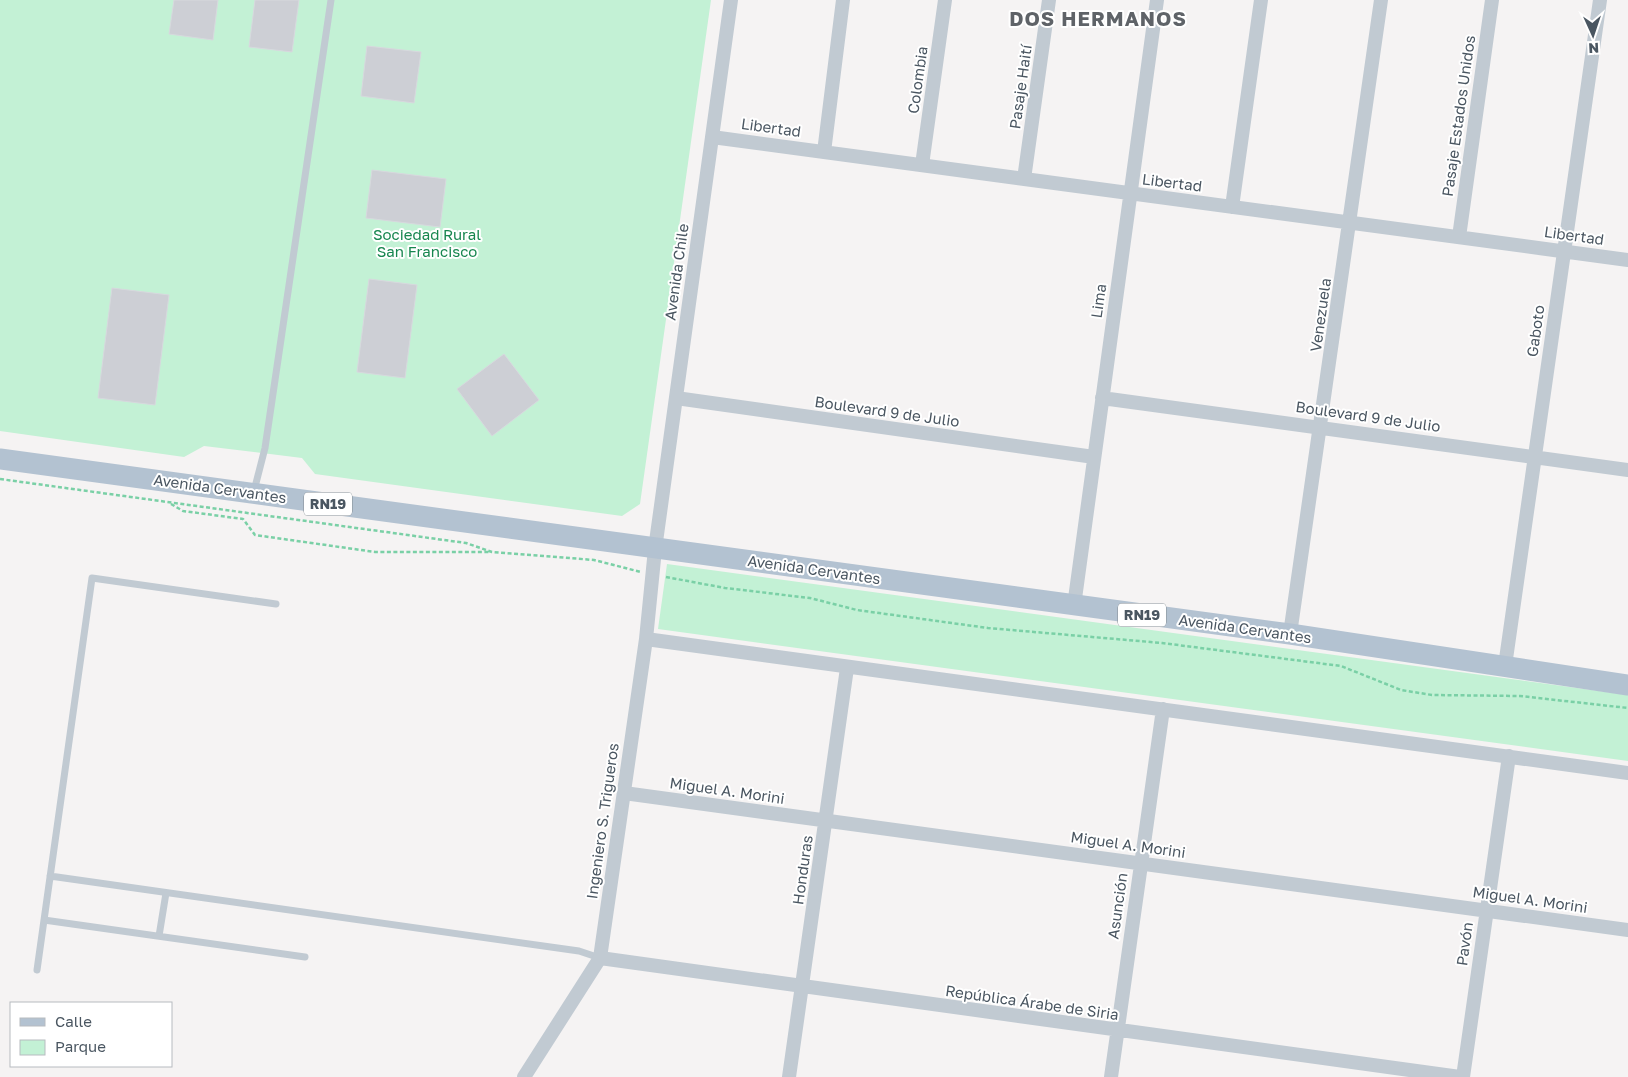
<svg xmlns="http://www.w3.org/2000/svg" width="1628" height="1077" font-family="'Golos Text',sans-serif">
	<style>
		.green { fill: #c3f1d5 }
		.building { fill: #cdcfd5; stroke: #d7d9de }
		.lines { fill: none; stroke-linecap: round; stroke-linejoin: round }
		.path { stroke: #7ad0a6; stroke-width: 2.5; stroke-dasharray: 4 2.5; stroke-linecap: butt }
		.service { stroke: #c1cad2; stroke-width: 7 }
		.minor { stroke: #c1cad2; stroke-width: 14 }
		.primary { stroke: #b3c2d1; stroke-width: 21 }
		.labels { text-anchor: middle; stroke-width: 4; stroke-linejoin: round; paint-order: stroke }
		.shield { fill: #fff; stroke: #808990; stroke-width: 1 }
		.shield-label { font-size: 14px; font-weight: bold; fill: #4a5661 }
		.street-label { font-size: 15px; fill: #4a5661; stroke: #fff }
		.park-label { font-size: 15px; fill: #17864f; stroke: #fff }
		.district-label { font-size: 20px; font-weight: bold; letter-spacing: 1px; fill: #5f6368; stroke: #fff }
	</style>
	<rect width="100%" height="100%" fill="#f5f3f3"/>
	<path class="green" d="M 0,0 L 711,0 L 640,504 L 622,516 L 315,474 L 302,458 L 204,446 L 184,457 L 0,431 Z
		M 667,564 L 1628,695 L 1628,761 L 658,629 Z"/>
	<path class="building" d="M 174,0 L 218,0 L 213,40 L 169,34 Z
		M 255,0 L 299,0 L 292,52 L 249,47 Z
		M 367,46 L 421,52 L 414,103 L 361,96 Z
		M 372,170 L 446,179 L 440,227 L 366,218 Z
		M 369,279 L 417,285 L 405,378 L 357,372 Z
		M 112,288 L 169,295 L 155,405 L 98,398 Z
		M 504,354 L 539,400 L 492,436 L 457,389 Z"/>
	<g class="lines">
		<path class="path" d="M 0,479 L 466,543 L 492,552 L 594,560 L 641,572
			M 171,504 L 183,511 L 243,519 L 255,535 L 375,552 L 489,552
			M 666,577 L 725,588 L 810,598 L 857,610 L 988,628 L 1162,643 L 1341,666 L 1401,690 L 1432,695 L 1520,696 L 1628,708"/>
		<path class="service" d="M 254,491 L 265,448 L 331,0
			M 50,876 L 579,951 L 600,958
			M 44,920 L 305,957
			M 159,936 L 166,893
			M 37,970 L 92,578 L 276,604"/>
		<path class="minor" d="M 712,137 L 1628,260
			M 824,152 L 843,0
			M 922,165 L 945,0
			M 1024,179 L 1049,0
			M 1232,207 L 1261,0
			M 1459,237 L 1492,0
			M 676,398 L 1094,457
			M 1102,398 L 1628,470
			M 1074,606 L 1157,0
			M 1290,634 L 1381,0
			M 646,639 L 1628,773
			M 1505,666 L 1600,0
			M 624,793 L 1628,930
			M 600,958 L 1460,1077
			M 524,1077 L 600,958 L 646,639 L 655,549 L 731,0
			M 789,1077 L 847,668
			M 1111,1077 L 1163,709
			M 1463,1077 L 1509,756"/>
		<path class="primary" d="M 0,459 L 1290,634 L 1628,685"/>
	</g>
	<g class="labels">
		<g class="shield">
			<rect x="304" y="492.5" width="48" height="23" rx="4"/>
			<rect x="1118" y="603.5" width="48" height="23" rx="4"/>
		</g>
		<g class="shield-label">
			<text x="328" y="509">RN19</text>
			<text x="1142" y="620">RN19</text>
		</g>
		<g class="street-label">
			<text transform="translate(918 80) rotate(-82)" y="5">Colombia</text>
			<text transform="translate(1021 87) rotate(-82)" y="5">Pasaje Haití</text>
			<text transform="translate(1459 116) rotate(-82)" y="5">Pasaje Estados Unidos</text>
			<text transform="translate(771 128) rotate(8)" y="5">Libertad</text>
			<text transform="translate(1172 183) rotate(7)" y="5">Libertad</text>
			<text transform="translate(1574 236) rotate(8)" y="5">Libertad</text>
			<text transform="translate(677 272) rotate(-82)" y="5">Avenida Chile</text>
			<text transform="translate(1099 301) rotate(-82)" y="5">Lima</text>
			<text transform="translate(1321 315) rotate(-82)" y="5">Venezuela</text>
			<text transform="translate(1536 331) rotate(-82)" y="5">Gaboto</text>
			<text transform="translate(887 412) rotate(8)" y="5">Boulevard 9 de Julio</text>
			<text transform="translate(1368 417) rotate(8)" y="5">Boulevard 9 de Julio</text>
			<text transform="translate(220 489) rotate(8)" y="5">Avenida Cervantes</text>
			<text transform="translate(814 570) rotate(8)" y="5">Avenida Cervantes</text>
			<text transform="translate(1245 629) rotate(8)" y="5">Avenida Cervantes</text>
			<text transform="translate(727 791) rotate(8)" y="5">Miguel A. Morini</text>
			<text transform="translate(603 821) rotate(-82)" y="5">Ingeniero S. Trigueros</text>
			<text transform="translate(1128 845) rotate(8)" y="5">Miguel A. Morini</text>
			<text transform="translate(803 870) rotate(-82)" y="5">Honduras</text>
			<text transform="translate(1530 900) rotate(8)" y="5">Miguel A. Morini</text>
			<text transform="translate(1118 906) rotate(-82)" y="5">Asunción</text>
			<text transform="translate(1465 944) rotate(-82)" y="5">Pavón</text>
			<text transform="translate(1032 1003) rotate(8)" y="5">República Árabe de Siria</text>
		</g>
		<g class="park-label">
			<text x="427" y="240">Sociedad Rural<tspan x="427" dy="17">San Francisco</tspan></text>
		</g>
		<g class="district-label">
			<text x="1098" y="26">DOS HERMANOS</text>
		</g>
	</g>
	<rect x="10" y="1002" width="162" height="65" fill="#ffffff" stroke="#b7bbc0"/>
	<rect x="20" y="1018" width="25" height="8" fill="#b3c2d1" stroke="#b7bbc0"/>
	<text x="55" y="1027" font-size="15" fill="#4a5661">Calle</text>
	<rect x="20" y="1040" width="25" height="15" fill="#c3f1d5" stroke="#b7bbc0"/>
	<text x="55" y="1052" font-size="15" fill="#4a5661">Parque</text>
	<g transform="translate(1593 35) rotate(177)" stroke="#ffffff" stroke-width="4" paint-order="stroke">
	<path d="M0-4L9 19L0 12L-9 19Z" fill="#4a5661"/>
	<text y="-8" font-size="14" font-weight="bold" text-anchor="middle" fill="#4a5661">N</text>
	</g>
</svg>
